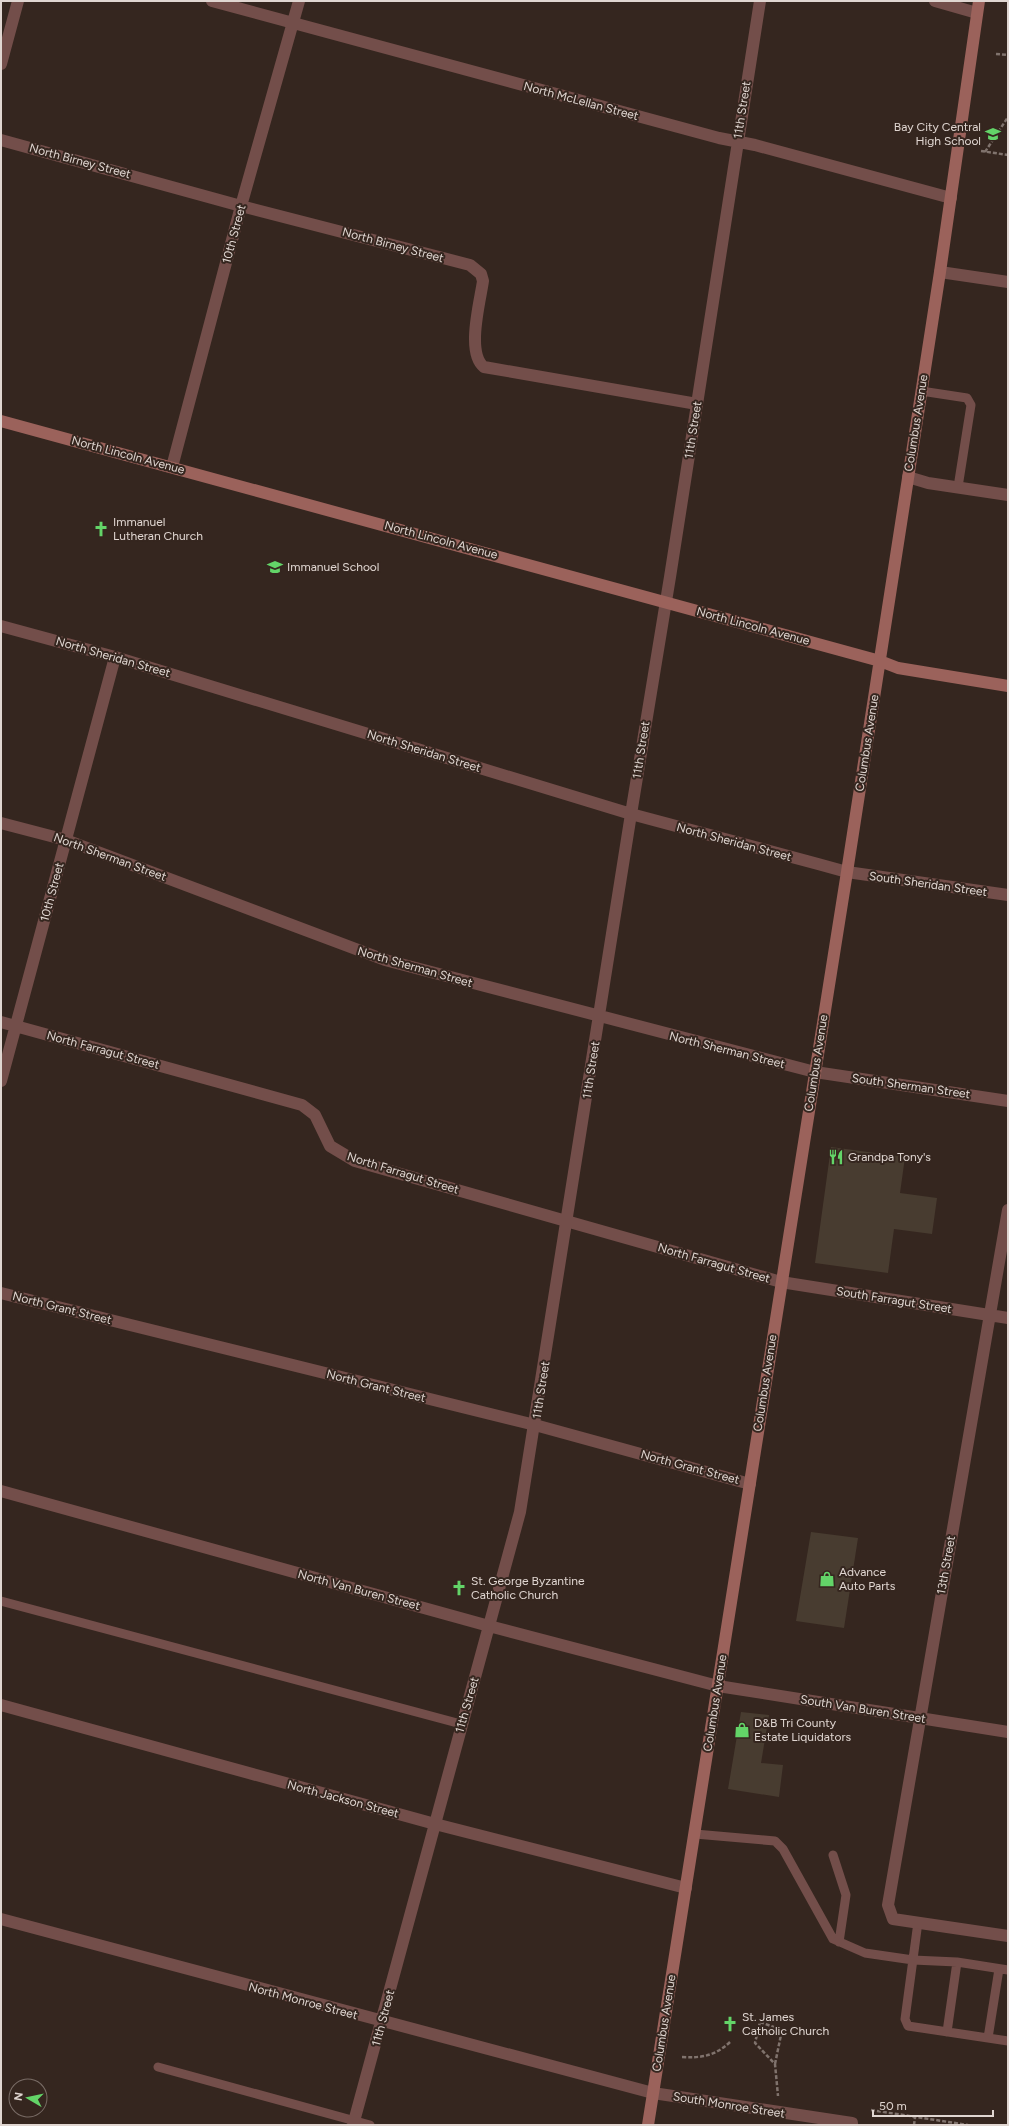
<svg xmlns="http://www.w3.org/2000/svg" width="1009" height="2126" font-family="Figtree,sans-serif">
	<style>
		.building { fill: #483c30 }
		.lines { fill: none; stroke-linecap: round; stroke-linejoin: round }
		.path { stroke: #80736d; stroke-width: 2.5; stroke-dasharray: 4 2; stroke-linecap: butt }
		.lane { stroke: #734e4a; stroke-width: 9 }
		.street { stroke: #734e4a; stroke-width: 12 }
		.secondary { stroke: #9b625b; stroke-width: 12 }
		.labels { text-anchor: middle; stroke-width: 4; stroke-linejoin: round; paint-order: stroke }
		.street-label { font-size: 12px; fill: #e0d6d1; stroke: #35261f }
		.poi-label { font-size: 12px; fill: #e0d6d1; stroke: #35261f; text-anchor: start }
	</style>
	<rect width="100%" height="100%" fill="#35261f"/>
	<path class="building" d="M 831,1147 L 905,1157 L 900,1193 L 937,1198 L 932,1234 L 894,1229 L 888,1273 L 815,1263 Z
		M 811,1532 L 858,1538 L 844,1628 L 796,1621 Z
		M 741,1712 L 769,1715 L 761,1763 L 783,1765 L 779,1797 L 728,1789 Z"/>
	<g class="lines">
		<path class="path" d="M 996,54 L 1008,55
			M 981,151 L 1008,155
			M 985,152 L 1008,117
			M 682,2057 C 702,2058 715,2056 730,2042
			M 775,2064 L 782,2030 L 760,2022 L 755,2043 L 775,2064 L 778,2096
			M 871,2110 L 968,2125
			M 914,2125 L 915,2117"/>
		<path class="lane" d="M 921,391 L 967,398 L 971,405 L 958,487
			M 1,1601 L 461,1724
			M 695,1834 L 775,1841 L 783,1849 L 833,1939 L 865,1953 L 913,1960 L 957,1962 L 1008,1970
			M 833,1855 L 846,1895 L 839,1942
			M 918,1922 L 905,2019 L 908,2026 L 1008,2041
			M 947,2032 L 957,1962
			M 988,2038 L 999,1969
			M 158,2067 L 370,2125"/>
		<path class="street" d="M 212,1 L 719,138 L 755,145 L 951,198
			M 935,1 L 977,13
			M 1,64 L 18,1
			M 1,140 L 241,206 L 470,265 L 481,274 L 483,281 C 480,302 466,353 484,367 L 697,404
			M 940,272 L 1008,282
			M 172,467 L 241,206 L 299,1
			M 908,477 L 928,483 L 1008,495
			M 1,626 L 115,657 L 631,814 L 818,864 L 847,872 L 1008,895
			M 1,823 L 66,840 L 385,960 L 815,1072 L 1008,1101
			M 1,1022 L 302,1105 L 315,1115 L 330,1146 L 355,1161 L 781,1282 L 1008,1318
			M 1,1081 L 115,657
			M 1008,1210 L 888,1905 L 893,1919 L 1008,1936
			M 1,1293 L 535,1425 L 750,1484
			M 1,1491 L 489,1626 L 718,1686 L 1008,1732
			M 1,1705 L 435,1824 L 686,1888
			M 1,1919 L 653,2093 L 852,2123 L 852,2125
			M 353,2125 L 520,1512 L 631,814 L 670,577 L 760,1"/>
		<path class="secondary" d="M 1,421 L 880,661 L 898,668 L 1008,686
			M 648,2125 L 847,872 L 940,272 L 979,1"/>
	</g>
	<defs>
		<symbol id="school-bare" viewBox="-9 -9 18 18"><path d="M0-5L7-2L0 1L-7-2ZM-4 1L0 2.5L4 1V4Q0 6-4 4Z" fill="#63d468" stroke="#35261f" stroke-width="2.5" paint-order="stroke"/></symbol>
		<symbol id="church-bare" viewBox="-9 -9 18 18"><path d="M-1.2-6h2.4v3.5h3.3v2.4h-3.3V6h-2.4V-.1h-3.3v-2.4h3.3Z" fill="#63d468" stroke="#35261f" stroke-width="2.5" paint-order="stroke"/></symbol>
		<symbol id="restaurant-bare" viewBox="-9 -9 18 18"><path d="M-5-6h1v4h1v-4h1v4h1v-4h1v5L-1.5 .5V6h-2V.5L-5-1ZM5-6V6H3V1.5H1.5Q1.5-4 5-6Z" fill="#63d468" stroke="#35261f" stroke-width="2.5" paint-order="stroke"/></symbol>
		<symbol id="shop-bare" viewBox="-9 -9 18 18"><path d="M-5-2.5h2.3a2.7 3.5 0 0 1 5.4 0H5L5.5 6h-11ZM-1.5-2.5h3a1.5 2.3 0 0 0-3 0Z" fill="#63d468" stroke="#35261f" stroke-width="2.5" paint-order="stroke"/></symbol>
	</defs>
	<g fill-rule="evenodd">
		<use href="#school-bare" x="982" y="123" width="22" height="22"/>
		<use href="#church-bare" x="90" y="518" width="22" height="22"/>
		<use href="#school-bare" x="264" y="556" width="22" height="22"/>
		<use href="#restaurant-bare" x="825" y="1146" width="22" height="22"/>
		<use href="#shop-bare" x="816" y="1568" width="22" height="22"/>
		<use href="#church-bare" x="448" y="1577" width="22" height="22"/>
		<use href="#shop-bare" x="731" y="1719" width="22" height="22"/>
		<use href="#church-bare" x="719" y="2013" width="22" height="22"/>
	</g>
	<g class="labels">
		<g class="street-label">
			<text transform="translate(581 101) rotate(15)" y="4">North McLellan Street</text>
			<text transform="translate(742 110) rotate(-81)" y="4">11th Street</text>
			<text transform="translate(80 161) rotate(15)" y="4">North Birney Street</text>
			<text transform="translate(234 234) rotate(-75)" y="4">10th Street</text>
			<text transform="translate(393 245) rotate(15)" y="4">North Birney Street</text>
			<text transform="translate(916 423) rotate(-81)" y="4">Columbus Avenue</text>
			<text transform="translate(693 430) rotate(-81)" y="4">11th Street</text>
			<text transform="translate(128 455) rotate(15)" y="4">North Lincoln Avenue</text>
			<text transform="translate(441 540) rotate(15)" y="4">North Lincoln Avenue</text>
			<text transform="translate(753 626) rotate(15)" y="4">North Lincoln Avenue</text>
			<text transform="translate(113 657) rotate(16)" y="4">North Sheridan Street</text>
			<text transform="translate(867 743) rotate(-81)" y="4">Columbus Avenue</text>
			<text transform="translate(641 750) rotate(-81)" y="4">11th Street</text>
			<text transform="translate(424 751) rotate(17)" y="4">North Sheridan Street</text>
			<text transform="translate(734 842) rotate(15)" y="4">North Sheridan Street</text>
			<text transform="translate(110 857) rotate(20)" y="4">North Sherman Street</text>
			<text transform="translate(928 884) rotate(8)" y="4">South Sheridan Street</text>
			<text transform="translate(52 892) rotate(-75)" y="4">10th Street</text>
			<text transform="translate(415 967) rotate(16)" y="4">North Sherman Street</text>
			<text transform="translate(103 1050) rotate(15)" y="4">North Farragut Street</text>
			<text transform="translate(727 1050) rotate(14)" y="4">North Sherman Street</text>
			<text transform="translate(816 1063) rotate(-81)" y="4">Columbus Avenue</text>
			<text transform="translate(591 1070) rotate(-81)" y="4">11th Street</text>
			<text transform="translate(911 1086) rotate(8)" y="4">South Sherman Street</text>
			<text transform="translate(403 1173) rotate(17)" y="4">North Farragut Street</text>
			<text transform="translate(714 1263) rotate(16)" y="4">North Farragut Street</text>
			<text transform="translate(894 1300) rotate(9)" y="4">South Farragut Street</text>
			<text transform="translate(62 1308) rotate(14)" y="4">North Grant Street</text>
			<text transform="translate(765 1383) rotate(-81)" y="4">Columbus Avenue</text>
			<text transform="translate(376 1386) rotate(14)" y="4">North Grant Street</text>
			<text transform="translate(541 1390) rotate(-81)" y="4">11th Street</text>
			<text transform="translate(690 1467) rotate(15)" y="4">North Grant Street</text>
			<text transform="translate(946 1565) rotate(-80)" y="4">13th Street</text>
			<text transform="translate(359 1590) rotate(15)" y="4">North Van Buren Street</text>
			<text transform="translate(715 1703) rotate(-81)" y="4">Columbus Avenue</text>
			<text transform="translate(467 1705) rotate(-74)" y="4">11th Street</text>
			<text transform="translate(863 1709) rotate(9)" y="4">South Van Buren Street</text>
			<text transform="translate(343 1799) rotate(15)" y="4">North Jackson Street</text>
			<text transform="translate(303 2001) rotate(15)" y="4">North Monroe Street</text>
			<text transform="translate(383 2018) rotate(-75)" y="4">11th Street</text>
			<text transform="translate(664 2023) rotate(-81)" y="4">Columbus Avenue</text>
			<text transform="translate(729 2105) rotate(9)" y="4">South Monroe Street</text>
		</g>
		<g class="poi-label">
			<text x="981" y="131" text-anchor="end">Bay City Central<tspan x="981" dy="14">High School</tspan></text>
			<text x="113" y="526">Immanuel<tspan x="113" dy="14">Lutheran Church</tspan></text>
			<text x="287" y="571">Immanuel School</text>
			<text x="848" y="1161">Grandpa Tony's</text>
			<text x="839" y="1576">Advance<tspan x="839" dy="14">Auto Parts</tspan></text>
			<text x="471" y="1585">St. George Byzantine<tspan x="471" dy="14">Catholic Church</tspan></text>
			<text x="754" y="1727">D&amp;B Tri County<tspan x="754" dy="14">Estate Liquidators</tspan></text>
			<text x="742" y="2021">St. James<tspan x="742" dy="14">Catholic Church</tspan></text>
		</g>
	</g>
	<rect width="1009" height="2126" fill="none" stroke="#e0d6d1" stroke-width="4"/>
	<g transform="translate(28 2098) rotate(279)"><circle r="19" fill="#35261f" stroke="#796c66"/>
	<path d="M0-3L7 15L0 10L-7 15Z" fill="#63d468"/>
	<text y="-6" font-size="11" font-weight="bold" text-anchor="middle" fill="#e0d6d1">N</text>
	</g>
	<path d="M873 2110v6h120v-6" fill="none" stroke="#e0d6d1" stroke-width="2"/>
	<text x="879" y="2110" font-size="12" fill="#e0d6d1" stroke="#35261f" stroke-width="3" paint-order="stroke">50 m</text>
</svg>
